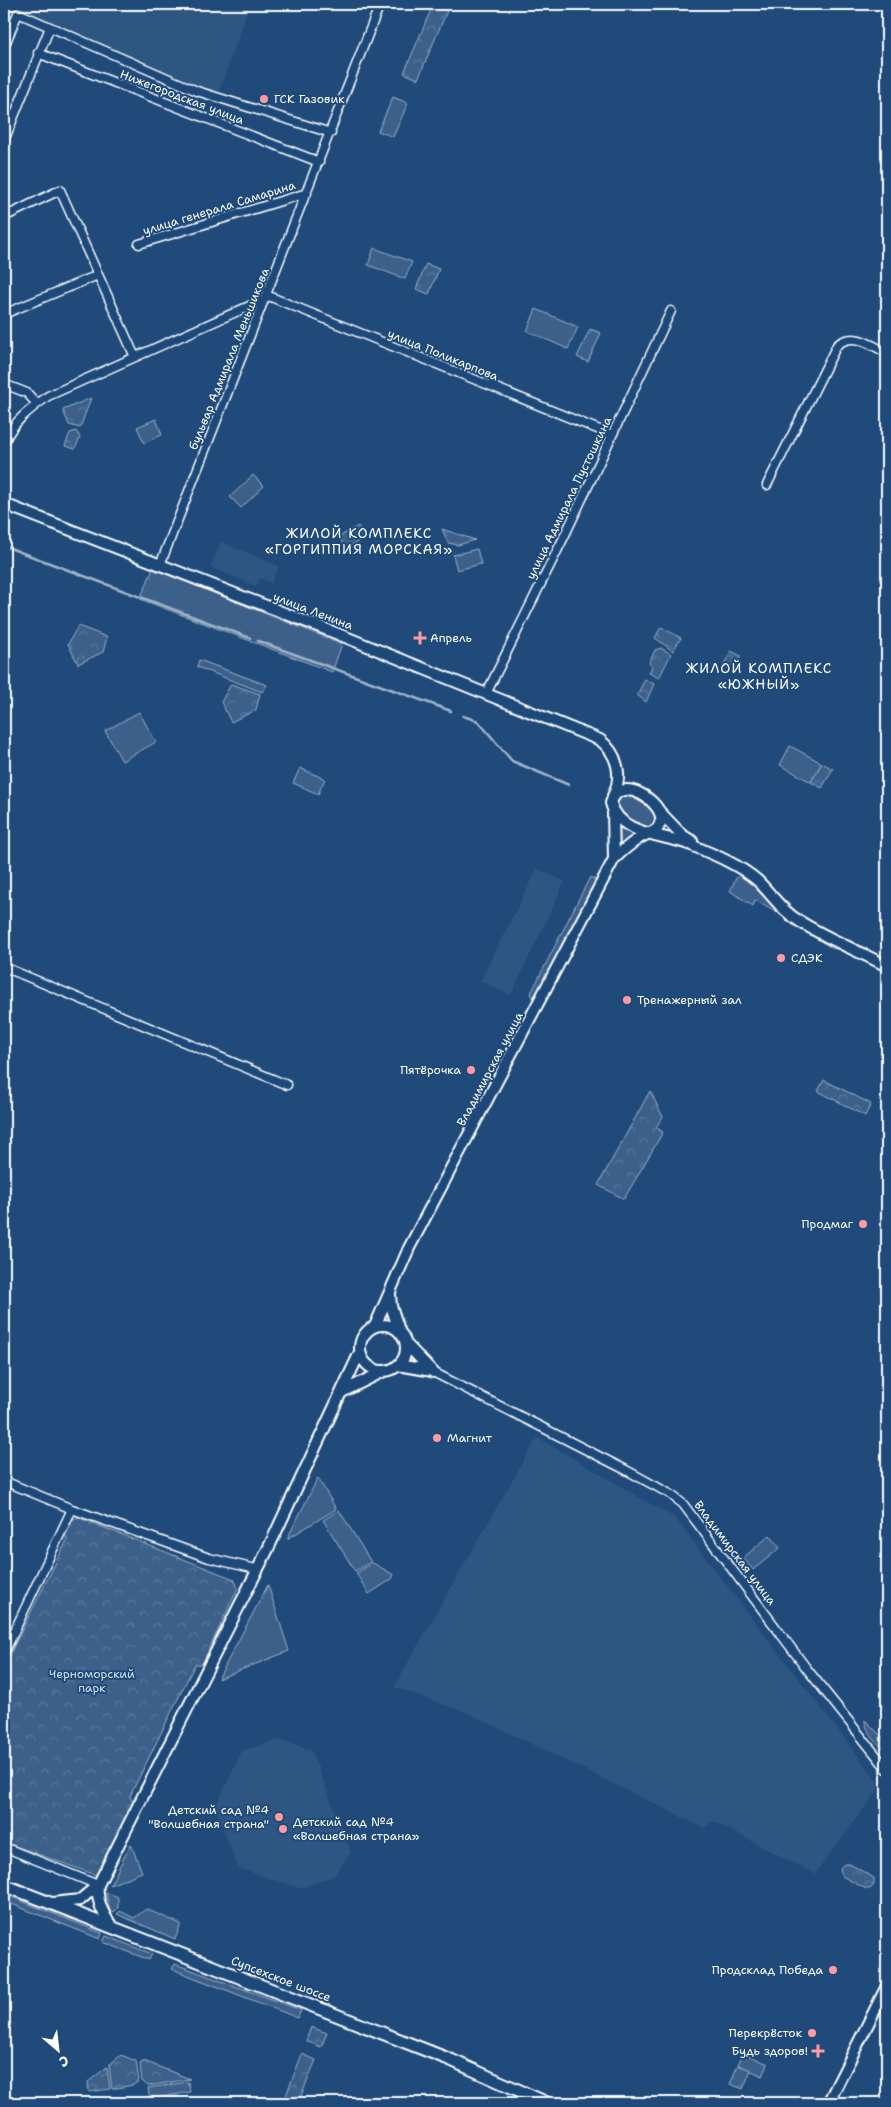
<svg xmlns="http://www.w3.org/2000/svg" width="891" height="2107" font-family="'Shantell Sans',sans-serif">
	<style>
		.built { fill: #2e5683 }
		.grass { fill: #3c618b; stroke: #9eb0c5 }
		.forest { fill: url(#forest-crowns); stroke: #9eb0c5 }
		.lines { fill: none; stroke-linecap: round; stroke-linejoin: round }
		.stream { stroke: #a3b5c8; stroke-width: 2.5 }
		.minor-casing { stroke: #fff; stroke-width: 11 }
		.tertiary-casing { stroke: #fff; stroke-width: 14 }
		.secondary-casing { stroke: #fff; stroke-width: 15 }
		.minor { stroke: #1f4a7a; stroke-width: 8 }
		.tertiary { stroke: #1f4a7a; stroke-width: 10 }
		.secondary { stroke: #1f4a7a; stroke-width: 11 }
		.poi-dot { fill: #ff9aa2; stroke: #1f4a7a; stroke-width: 2 }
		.labels { text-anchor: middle; stroke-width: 4; stroke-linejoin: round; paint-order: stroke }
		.street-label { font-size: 12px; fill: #fff; stroke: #1f4a7a }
		.poi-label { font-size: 12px; fill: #fff; stroke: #1f4a7a; text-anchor: start }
		.park-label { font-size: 12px; fill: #d8dfe8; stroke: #1f4a7a }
		.neighbourhood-label { font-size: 14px; letter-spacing: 1px; fill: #fff; stroke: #1f4a7a }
	</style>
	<defs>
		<pattern id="forest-crowns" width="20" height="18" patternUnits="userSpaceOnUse" patternTransform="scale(1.25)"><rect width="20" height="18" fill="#3c618b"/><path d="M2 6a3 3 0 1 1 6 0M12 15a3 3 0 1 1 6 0" fill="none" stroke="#59799c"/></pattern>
	</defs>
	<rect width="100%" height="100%" fill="#1f4a7a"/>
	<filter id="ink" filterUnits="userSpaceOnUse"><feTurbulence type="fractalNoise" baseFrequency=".02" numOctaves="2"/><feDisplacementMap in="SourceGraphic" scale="10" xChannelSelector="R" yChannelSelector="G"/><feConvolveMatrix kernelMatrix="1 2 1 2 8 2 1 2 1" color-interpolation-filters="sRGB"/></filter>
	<g filter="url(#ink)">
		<path class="built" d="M 4,4 L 250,4 L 215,103 L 20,21 L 4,26 Z
			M 221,542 L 279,566 L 271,583 L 260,578 L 256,586 L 210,567 Z
			M 537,869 L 565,881 L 511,995 L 480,981 Z
			M 537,1437 L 675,1518 L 881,1786 L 815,1874 L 713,1821 L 704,1828 L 470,1714 L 394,1687 Z
			M 280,1739 L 311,1750 L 351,1852 L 334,1876 L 300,1888 L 238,1868 L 215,1807 L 242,1751 Z"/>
		<path class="grass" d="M 393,97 L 408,103 L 393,137 L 378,131 Z
			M 374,248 L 412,262 L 405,279 L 368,265 Z
			M 536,309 L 578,327 L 568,349 L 527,331 Z
			M 156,419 L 162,435 L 144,443 L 137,427 Z
			M 253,475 L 264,486 L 241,508 L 230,497 Z
			M 358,526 L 365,537 L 346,549 L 339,537 Z
			M 477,549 L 481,564 L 457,570 L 453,555 Z
			M 153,569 L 342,644 L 332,672 L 140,599 Z
			M 199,660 L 267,685 L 262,692 L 197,667 Z
			M 139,712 L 156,742 L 122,761 L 105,731 Z
			M 790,746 L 822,763 L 811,782 L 780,765 Z
			M 300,768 L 325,779 L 318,794 L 293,783 Z
			M 624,793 L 654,810 L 658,815 L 656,824 L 647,827 L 620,813 L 615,800 Z
			M 616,821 L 639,835 L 620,846 L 618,844 Z
			M 744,874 L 841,949 L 834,949 L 820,941 L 823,936 L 755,900 L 753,906 L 730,891 L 736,878 Z
			M 590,877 L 596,880 L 537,996 L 533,998 L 531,993 Z
			M 318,1478 L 336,1509 L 287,1539 Z
			M 339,1510 L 371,1562 L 355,1571 L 323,1520 Z
			M 770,1535 L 780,1548 L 753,1570 L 743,1558 Z
			M 373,1563 L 394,1575 L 392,1579 L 369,1594 L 356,1573 Z
			M 268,1585 L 289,1651 L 218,1679 Z
			M 865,1720 L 887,1742 L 887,1751 C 880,1748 864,1729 865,1720 Z
			M 131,1844 L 142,1872 L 110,1885 Z
			M 106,1892 L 118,1897 L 118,1908 L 113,1913 L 110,1912 Z
			M 4,1894 L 102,1933 L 100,1939 L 4,1901 Z
			M 146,1909 L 181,1924 L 175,1939 L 117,1914 L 120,1911 L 134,1918 Z
			M 106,1936 L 152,1954 L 149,1960 L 103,1942 Z
			M 175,1964 L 301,2010 L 298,2018 L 172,1969 Z
			M 743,2053 L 768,2064 L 763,2076 L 738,2065 Z
			M 178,2096 L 179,2103 L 145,2103 L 145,2101 Z"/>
		<path class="forest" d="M 433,5 L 447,11 L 418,79 L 404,73 Z
			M 426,264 L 439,269 L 429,294 L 416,289 Z
			M 590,329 L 601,333 L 588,362 L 577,357 Z
			M 91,398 L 80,428 L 69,425 L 63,410 Z
			M 76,431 L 80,437 L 75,449 L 65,446 L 70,433 Z
			M 442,529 L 475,540 L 458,545 L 448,543 Z
			M 78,626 L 107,637 L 103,652 L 78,664 L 68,644 Z
			M 661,627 L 681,638 L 673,651 L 655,638 Z
			M 661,648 L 671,654 L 659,678 L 649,673 L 652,667 L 649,663 L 655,650 Z
			M 731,651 L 741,656 L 733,671 L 723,666 Z
			M 645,679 L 654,684 L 646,702 L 637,695 Z
			M 231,684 L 260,694 L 256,710 L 231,722 L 221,702 Z
			M 822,763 L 833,769 L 822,788 L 811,782 Z
			M 824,1080 L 871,1104 L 865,1116 L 818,1091 Z
			M 650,1091 L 663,1117 L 656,1127 L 663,1132 L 624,1199 L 598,1185 Z
			M 77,1517 L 234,1579 L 238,1588 L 202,1664 L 195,1664 L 130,1796 L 133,1803 L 96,1875 L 4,1842 L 4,1666 L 67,1540 L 65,1533 L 69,1522 Z
			M 844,1864 L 850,1864 L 874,1878 L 874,1885 L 870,1889 L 864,1888 L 842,1876 L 840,1868 Z
			M 311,2027 L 327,2033 L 321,2047 L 306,2041 Z
			M 302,2054 L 316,2060 L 298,2103 L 283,2103 Z
			M 121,2055 L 136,2061 L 139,2081 L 133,2085 L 112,2089 L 109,2065 Z
			M 144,2061 L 190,2079 L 148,2086 L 142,2081 L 140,2064 Z
			M 738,2065 L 751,2070 L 743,2089 L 730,2084 Z
			M 107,2067 L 110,2089 L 89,2092 L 88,2082 Z
			M 188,2082 L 190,2092 L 150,2099 L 148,2088 Z"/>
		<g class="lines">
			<path class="stream" d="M 4,546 L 250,638
				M 258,641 L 451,711
				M 463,716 L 478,721 L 512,761 L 569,785"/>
			<defs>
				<path id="minor" d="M 4,47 L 18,13 L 197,91 L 331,133
					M 38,53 L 319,162
					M 4,141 L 50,27
					M 4,217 L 60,190 L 135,357
					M 139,244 L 307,193
					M 266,295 L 612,435
					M 4,314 L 98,275
					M 4,384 L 27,393 L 37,404
					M 4,442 C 14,421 29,410 48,396 L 265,299
					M 767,485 L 837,345 C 854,331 871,345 887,353
					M 160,565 L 380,4
					M 486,694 L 564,537 L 671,311
					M 4,967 L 287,1085
					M 433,1372 L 626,1470 L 670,1494 L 683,1504 L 807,1669 L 887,1769
					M 4,1481 L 72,1509 L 209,1558 L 256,1569
					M 4,1653 L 72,1509
					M 4,1847 L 98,1885"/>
				<path id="tertiary" d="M 4,504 L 338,634 L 600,740 C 618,754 623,776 613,796
					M 660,812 L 682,835 L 692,841
					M 613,813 L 614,859
					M 390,1294 L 391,1306 L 400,1333
					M360 1348a23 23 0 1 1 46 0a23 23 0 1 1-46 0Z
					M 375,1326 L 409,1248 L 614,859 C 621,852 629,845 638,839 C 643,835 653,833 658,828 C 658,828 661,821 661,821 C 664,802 619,773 611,803 C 619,836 665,834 691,845 C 713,854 740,865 758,881 C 772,895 782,911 799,921 C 826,938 858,951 887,966
					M 406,1344 L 433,1372
					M 398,1365 L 432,1371
					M 342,1392 L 384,1371
					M 98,1885 C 96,1901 104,1916 113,1928
					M 52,1903 L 80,1900 L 98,1885 L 268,1549 L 360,1352
					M 828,2103 L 887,1986"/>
				<path id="secondary" d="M 4,1885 L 451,2060 L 547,2103"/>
			</defs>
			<use href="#minor" class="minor-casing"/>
			<use href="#tertiary" class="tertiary-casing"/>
			<use href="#secondary" class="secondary-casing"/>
			<use href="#minor" class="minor"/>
			<use href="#tertiary" class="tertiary"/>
			<use href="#secondary" class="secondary"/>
		</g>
	</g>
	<g class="poi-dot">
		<circle cx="264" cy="99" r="5"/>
		<path d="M417.5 630.5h5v5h5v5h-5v5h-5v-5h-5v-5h5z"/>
		<circle cx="781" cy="958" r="5"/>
		<circle cx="627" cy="1000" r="5"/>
		<circle cx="471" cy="1070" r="5"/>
		<circle cx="863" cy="1224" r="5"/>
		<circle cx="437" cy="1438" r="5"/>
		<circle cx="279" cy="1817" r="5"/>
		<circle cx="283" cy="1829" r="5"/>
		<circle cx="833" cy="1970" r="5"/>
		<circle cx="812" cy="2033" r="5"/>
		<path d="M815.5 2043.5h5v5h5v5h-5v5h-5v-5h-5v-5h5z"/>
	</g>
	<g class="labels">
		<g class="street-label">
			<text transform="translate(182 97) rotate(21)" y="4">Нижегородская улица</text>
			<text transform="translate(219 208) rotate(-17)" y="4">улица генерала Самарина</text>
			<text transform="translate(443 355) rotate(22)" y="4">улица Поликарпова</text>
			<text transform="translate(229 359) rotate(-68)" y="4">бульвар Адмирала Меньшикова</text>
			<text transform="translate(569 498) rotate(-64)" y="4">улица Адмирала Пустошкина</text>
			<text transform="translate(313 611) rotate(21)" y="4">улица Ленина</text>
			<text transform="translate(490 1069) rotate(-62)" y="4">Владимирская улица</text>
			<text transform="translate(735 1553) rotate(53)" y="4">Владимирская улица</text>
			<text transform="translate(281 1979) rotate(21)" y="4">Супсехское шоссе</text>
		</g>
		<g class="poi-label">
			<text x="274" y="103">ГСК Газовик</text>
			<text x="430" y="642">Апрель</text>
			<text x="791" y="962">СДЭК</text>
			<text x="637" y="1004">Тренажерный зал</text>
			<text x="461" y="1074" text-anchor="end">Пятёрочка</text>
			<text x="853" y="1228" text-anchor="end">Продмаг</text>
			<text x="447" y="1442">Магнит</text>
			<text x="269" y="1814" text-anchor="end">Детский сад №4<tspan x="269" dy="14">"Волшебная страна"</tspan></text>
			<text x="293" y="1826">Детский сад №4<tspan x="293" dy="14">«Волшебная страна»</tspan></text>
			<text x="823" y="1974" text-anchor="end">Продсклад Победа</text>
			<text x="802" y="2037" text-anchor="end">Перекрёсток</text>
			<text x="808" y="2055" text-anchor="end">Будь здоров!</text>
		</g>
		<g class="park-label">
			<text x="92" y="1678">Черноморский<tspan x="92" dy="14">парк</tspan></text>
		</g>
		<g class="neighbourhood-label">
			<text x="359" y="538">ЖИЛОЙ КОМПЛЕКС<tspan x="359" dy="16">«ГОРГИППИЯ МОРСКАЯ»</tspan></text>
			<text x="759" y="673">ЖИЛОЙ КОМПЛЕКС<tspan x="759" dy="16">«ЮЖНЫЙ»</tspan></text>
		</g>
	</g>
	<rect width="891" height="2107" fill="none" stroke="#1f4a7a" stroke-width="20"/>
	<rect x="10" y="10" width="871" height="2087" fill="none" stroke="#fff" stroke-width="2" filter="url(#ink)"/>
	<g transform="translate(58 2050) rotate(152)" stroke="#1f4a7a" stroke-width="4" paint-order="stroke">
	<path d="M0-4L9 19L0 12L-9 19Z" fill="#ffffff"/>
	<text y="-8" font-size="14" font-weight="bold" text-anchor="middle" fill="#ffffff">С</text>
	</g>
</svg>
